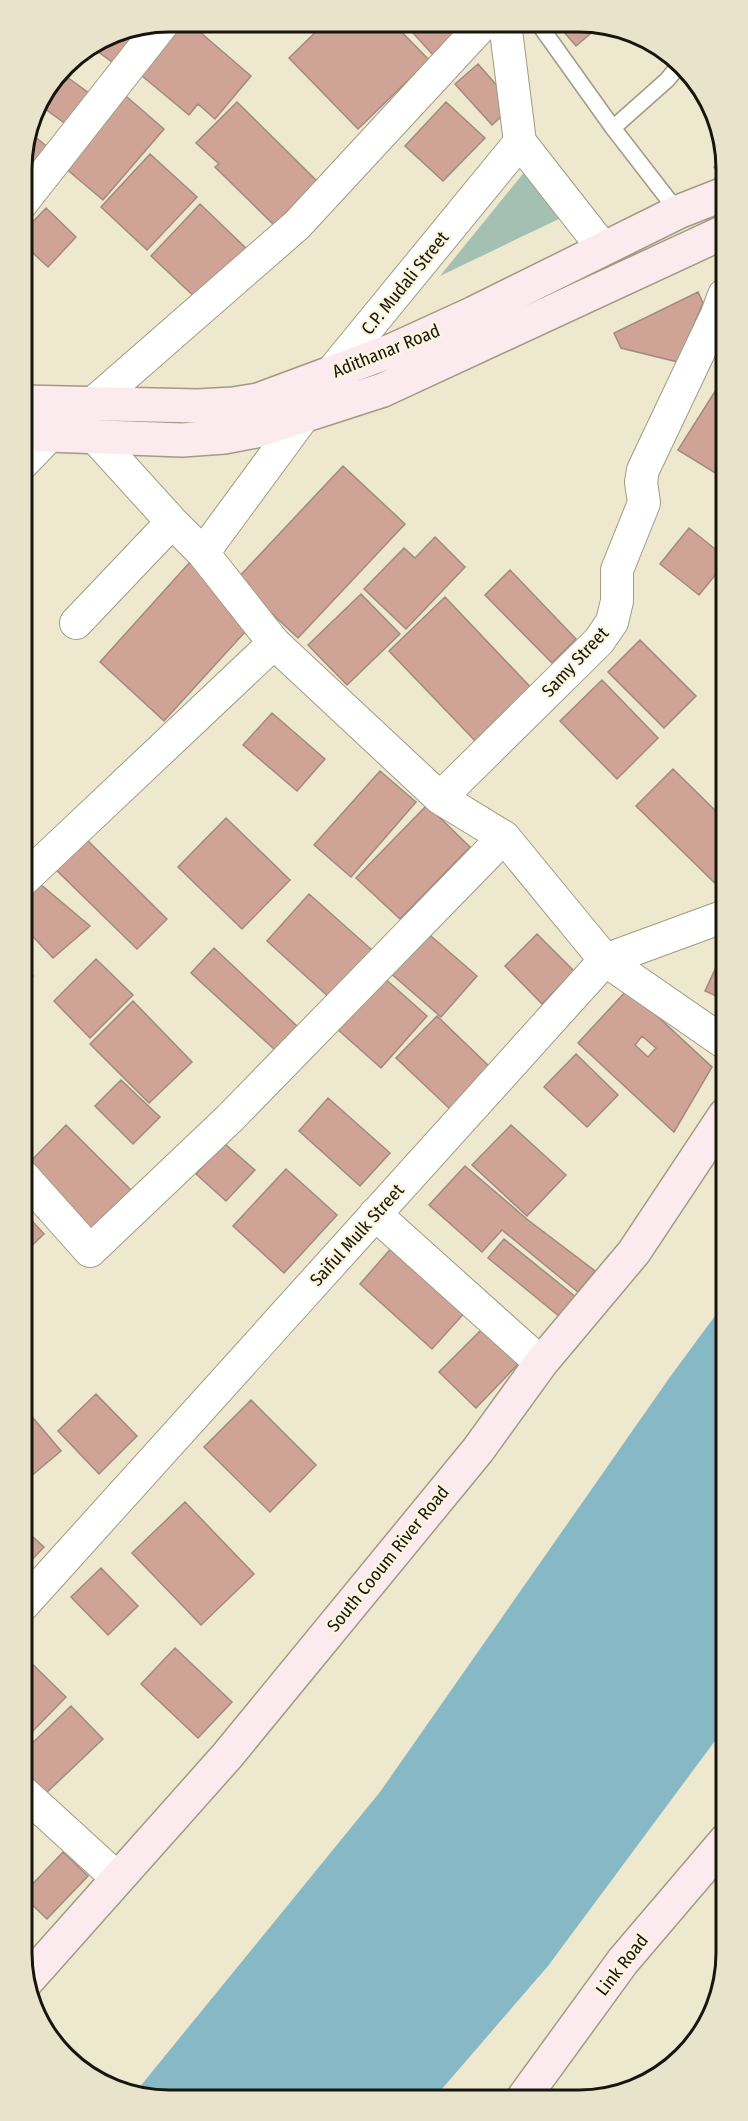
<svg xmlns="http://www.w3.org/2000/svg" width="748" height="2121" font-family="'Fira Sans Condensed',sans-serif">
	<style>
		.green { fill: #a4c0b2 }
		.water { fill: #87b8c6 }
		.building { fill: #cfa496; stroke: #a28981; stroke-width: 1.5; fill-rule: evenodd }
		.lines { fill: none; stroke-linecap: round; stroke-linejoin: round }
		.lane-casing { stroke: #a19b84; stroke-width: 18 }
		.street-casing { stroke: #a19b84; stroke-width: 34 }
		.secondary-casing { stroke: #a19b84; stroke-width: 36 }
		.lane { stroke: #fff; stroke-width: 15 }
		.street { stroke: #fff; stroke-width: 32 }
		.secondary { stroke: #fcebee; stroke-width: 33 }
		.labels { text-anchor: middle; stroke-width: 4.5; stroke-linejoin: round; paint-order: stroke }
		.street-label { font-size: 18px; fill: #18150d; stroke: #fbf5dc }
		.rim { fill: none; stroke: #18150d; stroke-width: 3 }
	</style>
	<rect width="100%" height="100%" fill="#eee8cf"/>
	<path class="green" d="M 526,170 L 565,216 L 440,276 Z"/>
	<path class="water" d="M 726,1301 L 726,1726 L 548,1966 L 435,2097 L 140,2097 L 134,2094 L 380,1792 L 670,1377 Z"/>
	<path class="building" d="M 178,21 L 187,21 L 251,76 L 215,119 L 198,104 L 189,115 L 136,71 Z
		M 326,22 L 392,22 L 429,60 L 358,129 L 289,58 Z
		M 404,23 L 471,23 L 434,56 Z
		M 557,24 L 602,24 L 576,46 Z
		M 123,30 L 140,43 L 122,69 L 90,46 L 112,32 Z
		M 478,64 L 514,105 L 492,125 L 455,84 Z
		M 60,72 L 93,96 L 70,127 L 37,103 Z
		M 120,91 L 164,129 L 103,200 L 58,162 Z
		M 237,102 L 317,181 L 274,225 L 215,167 L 219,164 L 196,143 Z
		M 446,102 L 485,138 L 443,181 L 405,146 Z
		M 29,132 L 54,152 L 21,192 L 21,159 Z
		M 150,154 L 197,197 L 147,250 L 101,207 Z
		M 724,157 L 724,178 L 714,167 Z
		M 200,204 L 249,251 L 200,302 L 151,256 Z
		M 46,208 L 76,237 L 48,267 L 21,242 L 21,234 Z
		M 698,292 L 703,303 L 678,362 L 621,348 L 614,333 Z
		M 719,385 L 724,388 L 725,479 L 678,450 Z
		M 343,466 L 405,524 L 298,638 L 236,580 Z
		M 689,528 L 725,557 L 725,563 L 699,595 L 660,564 Z
		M 435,537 L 465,567 L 406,629 L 364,589 L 404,548 L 415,558 Z
		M 190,562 L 255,621 L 164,721 L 100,662 Z
		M 510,570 L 576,639 L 552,663 L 485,595 Z
		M 361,594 L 400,634 L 347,685 L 308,645 Z
		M 445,597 L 536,693 L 480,746 L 389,651 Z
		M 640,640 L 696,696 L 664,728 L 608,672 Z
		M 602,680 L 658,738 L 617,779 L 560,721 Z
		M 272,713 L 325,759 L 297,791 L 243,745 Z
		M 673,769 L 725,820 L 725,893 L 636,806 Z
		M 380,771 L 416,802 L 351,877 L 314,845 Z
		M 427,805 L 470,847 L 400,919 L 356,878 Z
		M 226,818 L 290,880 L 242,929 L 178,867 Z
		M 78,831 L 167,919 L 137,949 L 48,862 Z
		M 33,878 L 90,926 L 53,958 L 22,925 L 22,889 Z
		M 309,894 L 373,951 L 331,999 L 267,941 Z
		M 424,930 L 477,976 L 441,1017 L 388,971 Z
		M 537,934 L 574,971 L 542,1004 L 505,966 Z
		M 214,948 L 297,1026 L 275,1050 L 191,973 Z
		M 725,948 L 725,1000 L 705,991 Z
		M 96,959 L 133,995 L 90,1038 L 54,1001 Z
		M 22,965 L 33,976 L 23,986 Z
		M 382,976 L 427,1016 L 381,1068 L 336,1028 Z
		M 628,989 L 712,1067 L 674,1132 L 578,1043 ZM 642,1036 L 656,1048 L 648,1057 L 635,1045 Z
		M 133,1001 L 192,1062 L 149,1103 L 90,1044 Z
		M 437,1016 L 491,1068 L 451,1110 L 396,1058 Z
		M 576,1054 L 618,1095 L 587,1127 L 544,1087 Z
		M 121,1080 L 160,1117 L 133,1144 L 95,1106 Z
		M 328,1098 L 390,1153 L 360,1186 L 299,1131 Z
		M 66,1125 L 135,1194 L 94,1235 L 26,1166 Z
		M 511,1125 L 566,1175 L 527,1216 L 472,1165 Z
		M 224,1143 L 255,1170 L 226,1201 L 196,1174 Z
		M 465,1166 L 528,1220 L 595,1271 L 578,1292 L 502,1230 L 482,1252 L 429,1205 Z
		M 286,1169 L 337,1215 L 284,1273 L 233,1226 Z
		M 23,1211 L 44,1234 L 23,1254 Z
		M 504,1239 L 576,1297 L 560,1317 L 488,1258 Z
		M 394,1245 L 467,1310 L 432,1349 L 360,1284 Z
		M 487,1324 L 523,1359 L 476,1408 L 439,1372 Z
		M 96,1394 L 137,1436 L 99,1474 L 58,1431 Z
		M 251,1400 L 316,1465 L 270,1512 L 204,1447 Z
		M 23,1406 L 61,1451 L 23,1483 Z
		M 185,1502 L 254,1574 L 201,1625 L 132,1553 Z
		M 23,1528 L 44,1547 L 23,1569 Z
		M 101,1568 L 138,1606 L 108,1635 L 71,1597 Z
		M 175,1648 L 232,1702 L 198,1738 L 141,1684 Z
		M 23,1655 L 66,1697 L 28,1736 L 24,1732 Z
		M 71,1706 L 103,1739 L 43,1796 L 24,1775 L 24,1751 Z
		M 63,1852 L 88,1876 L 47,1919 L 24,1897 L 24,1893 Z"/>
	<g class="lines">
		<defs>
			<path id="lane" d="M 538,23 L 613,128 L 678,212
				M 613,128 L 667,80 L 681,63"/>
			<path id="street" d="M 520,142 L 603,248
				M 21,204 L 164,22
				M 92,404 L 297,225 L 484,23
				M 93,435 L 172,522 L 203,553 L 274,643 L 440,798 L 504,837 L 605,960 L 725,1043
				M 22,464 L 51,434
				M 203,553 L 303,417 L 330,374 L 520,142 L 505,23
				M 76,623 L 172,522
				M 440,798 L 599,641 L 612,622 L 617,601 L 617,570 L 644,503 L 641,482 L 643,470 L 717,314 L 724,295
				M 22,881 L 274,643
				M 23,1176 L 90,1251 L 230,1118 L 504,837
				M 375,1214 L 541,1363
				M 23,1605 L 605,960 L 725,916
				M 24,1793 L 117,1878"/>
			<path id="secondary" d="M 22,402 L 198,406 L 233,404 L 258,400 L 393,350 L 474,313 L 678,212 L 724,194
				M 22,434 L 182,440 L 224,437 L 256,431 L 383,390 L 724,232
				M 25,1983 L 227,1756 L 478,1450 L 541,1363 L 634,1252 L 725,1115
				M 524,2097 L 623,1961 L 727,1839"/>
		</defs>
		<use href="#lane" class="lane-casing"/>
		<use href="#street" class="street-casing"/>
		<use href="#secondary" class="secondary-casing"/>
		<use href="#lane" class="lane"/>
		<use href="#street" class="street"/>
		<use href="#secondary" class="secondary"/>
	</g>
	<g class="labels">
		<g class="street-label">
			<text transform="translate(405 283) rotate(-51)" y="6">C.P. Mudali Street</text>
			<text transform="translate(386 351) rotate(-22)" y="6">Adithanar Road</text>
			<text transform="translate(575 662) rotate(-47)" y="6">Samy Street</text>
			<text transform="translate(357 1235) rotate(-48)" y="6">Saiful Mulk Street</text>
			<text transform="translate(388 1559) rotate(-51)" y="6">South Cooum River Road</text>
			<text transform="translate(622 1965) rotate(-52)" y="6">Link Road</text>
		</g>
	</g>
	<path d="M0 0H748V2121H0ZM169 32H579A137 137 0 0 1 716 169V1953A137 137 0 0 1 579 2090H169A137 137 0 0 1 32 1953V169A137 137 0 0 1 169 32Z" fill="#e9e3cb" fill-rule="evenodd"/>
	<path class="rim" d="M169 32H579A137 137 0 0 1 716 169V1953A137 137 0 0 1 579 2090H169A137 137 0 0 1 32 1953V169A137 137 0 0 1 169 32Z"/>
</svg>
